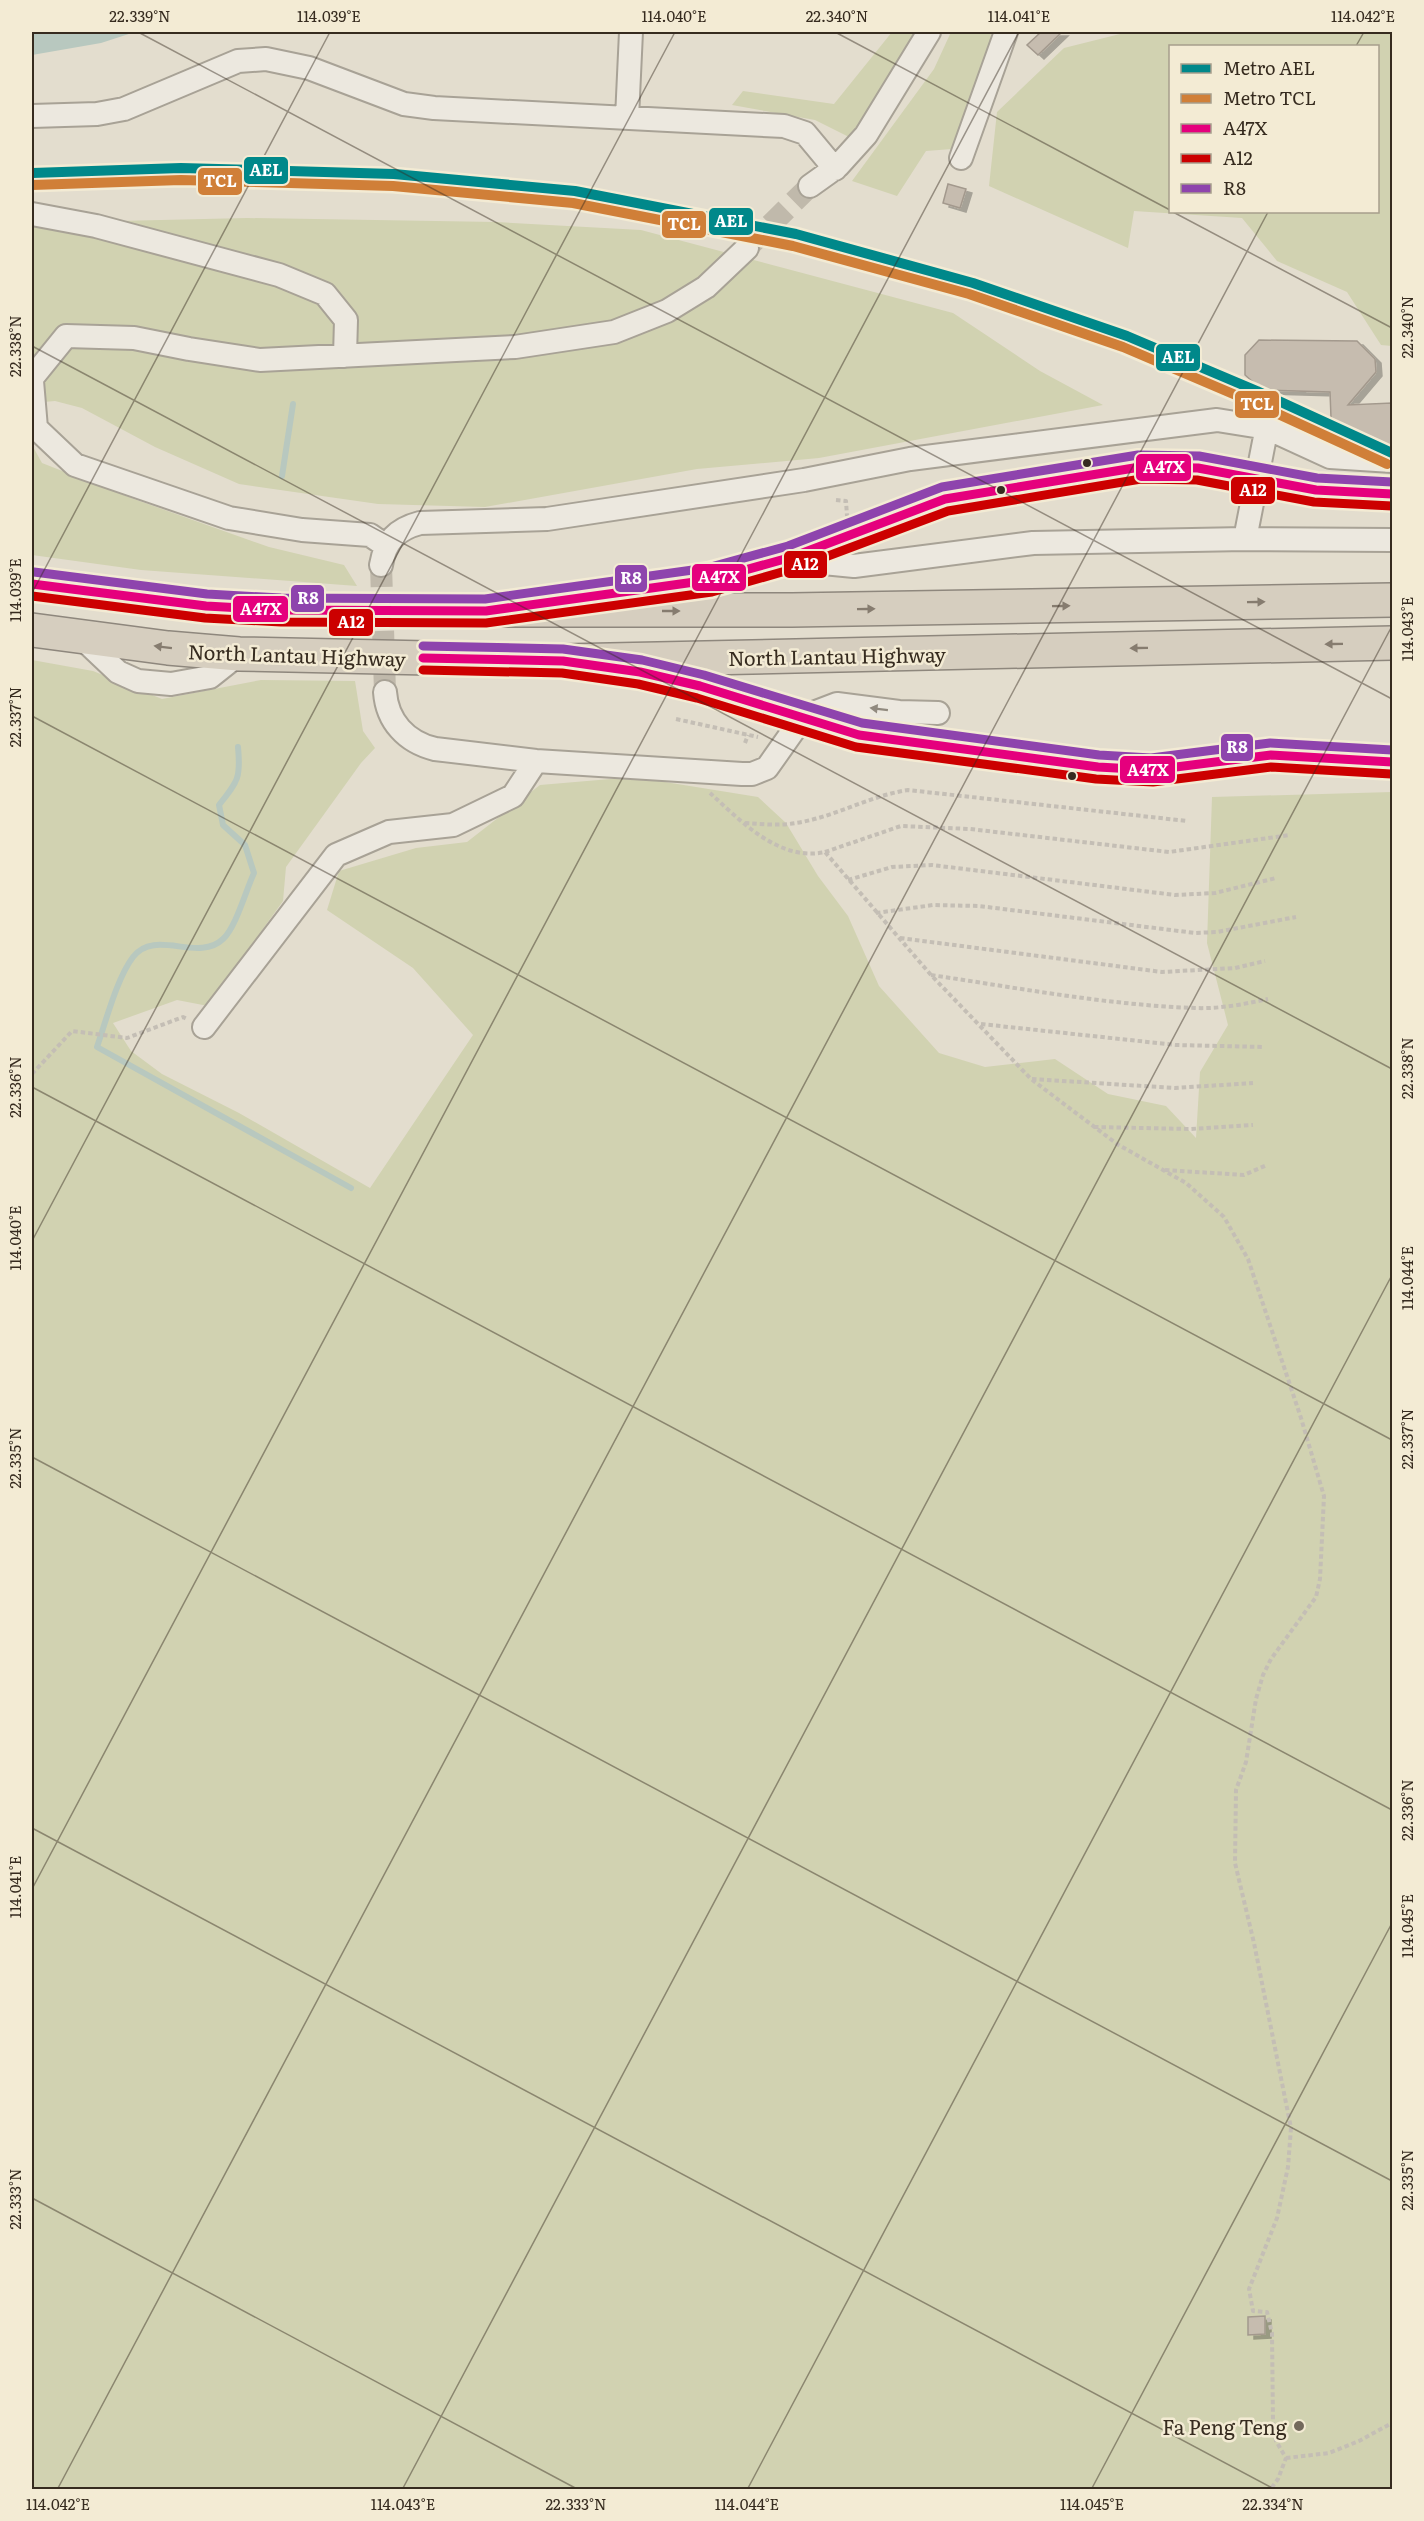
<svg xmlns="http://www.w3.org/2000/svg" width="1424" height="2521" font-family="Literata,serif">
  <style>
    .green { fill: #d1d2b1; fill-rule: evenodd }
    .water { fill: #b8c8bf }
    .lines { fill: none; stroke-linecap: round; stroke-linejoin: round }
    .stream { stroke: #b8c8bf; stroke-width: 6 }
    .building { fill: #c6bcaf; stroke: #a3998d; stroke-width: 1.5; filter: url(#shadow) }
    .minor-tunnel { stroke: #c0b9ab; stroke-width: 22; stroke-dasharray: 22 11; stroke-linecap: butt }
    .minor-casing { stroke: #a8a296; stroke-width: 26 }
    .highway-casing { stroke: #8e877d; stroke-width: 36 }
    .path { stroke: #c4beb5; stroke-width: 4; stroke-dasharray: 4.5 3; stroke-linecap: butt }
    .minor { stroke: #ece8df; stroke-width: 22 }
    .highway { stroke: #d6cebf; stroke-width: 33 }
    .bus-1-casing { stroke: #f3ebd4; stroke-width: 14 }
    .bus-2-casing { stroke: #f3ebd4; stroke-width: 14 }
    .bus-3-casing { stroke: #f3ebd4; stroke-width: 14 }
    .bus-1 { stroke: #e5007d; stroke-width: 9 }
    .bus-2 { stroke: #c00; stroke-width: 9 }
    .bus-3 { stroke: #8e44ad; stroke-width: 9 }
    .metro-1-casing { stroke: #f3ebd4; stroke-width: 15 }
    .metro-2-casing { stroke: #f3ebd4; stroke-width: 15 }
    .metro-1 { stroke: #00888a; stroke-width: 10 }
    .metro-2 { stroke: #d07f38; stroke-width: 10 }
    .oneway { fill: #867c6f }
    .oneway2 { fill: #918a7f }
    .ticks { fill: none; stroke: #362b1f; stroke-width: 1.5; stroke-opacity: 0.45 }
    .bus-dot { fill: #362b1f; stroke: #f3ebd4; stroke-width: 2 }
    .poi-dot { fill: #73695c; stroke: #f3ebd4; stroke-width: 2 }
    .labels { text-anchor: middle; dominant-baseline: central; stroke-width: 5; stroke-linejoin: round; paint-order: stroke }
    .street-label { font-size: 20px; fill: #362b1f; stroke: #f3ebd4 }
    .poi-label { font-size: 20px; fill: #362b1f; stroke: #f3ebd4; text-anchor: end }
    .line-badge { stroke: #f3ebd4; stroke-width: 2 }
    .badge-label { font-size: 16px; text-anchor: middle; font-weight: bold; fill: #fff }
    .neatline { fill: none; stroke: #362b1f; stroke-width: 2 }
    .ticks-label { font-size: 15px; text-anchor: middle; fill: #362b1f }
  </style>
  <defs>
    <filter id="shadow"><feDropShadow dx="6" dy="4" stdDeviation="0" flood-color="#0004"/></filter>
  </defs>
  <rect width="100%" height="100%" fill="#e3ddce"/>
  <path class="green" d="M892 32H923L849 137 815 120 732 105 743 91 834 104Z
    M951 32H991C989 73 968 112 952 149L926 151 897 196 852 181 934 69Z
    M1128 32H1392V346L1381 345 1347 292 1277 261 1242 218 1134 211 1128 248 989 186 997 112 1064 48ZM1170 46H1378V212H1170Z
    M247 218 496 222 641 230 953 313 1040 371 1103 405 819 458 697 469 485 507 378 504 239 484 155 447 82 408 55 401 32 403V223Z
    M32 445 42 463 131 498 269 547 344 565 357 586 141 570 32 555Z
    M32 660 93 671 162 699 261 680 355 681 363 731 375 748 361 763 286 867 283 901 208 1006 177 1000 113 1023 131 1051 162 1074 239 1113 370 1188 473 1035 413 968 327 910 339 871 416 848 467 842 540 785 634 777 758 797 786 823 818 876 848 916 879 986 939 1053 985 1067 1055 1059 1108 1094 1166 1106 1196 1138 1200 1072 1228 1025 1207 943 1212 797 1392 792V2489H32Z"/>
  <path class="water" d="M32 32H135L101 43 32 55Z"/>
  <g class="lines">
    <path class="stream" d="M282 476 293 404
      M238 747C241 778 238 781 219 805L223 825 245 845 254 873C246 890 236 927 223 939 198 963 155 928 133 957 117 978 106 1021 97 1047L351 1188"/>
  </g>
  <path class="building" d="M1041 32H1062L1038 55 1027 45Z
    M948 184 966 189 960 208 943 203Z
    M1259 340 1357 341 1375 359 1376 372 1348 405 1392 403V448L1332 443 1330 392 1262 390 1245 375V355Z
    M1265 2316V2334L1248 2335V2317Z"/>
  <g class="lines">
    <path class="minor-tunnel" d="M747 248 810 186
      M381 565 385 692"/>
    <defs>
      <path id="minor" d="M32 116 97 114 124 109 238 61 266 59 309 68 404 104 434 108 784 126 805 133 835 169
        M627 118 631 32
        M961 158 1006 32
        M810 186 838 166 866 135 929 32
        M32 214 96 226 279 275 325 294 346 320 345 356
        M32 378 66 336 134 338 189 349 260 360 515 347 614 332 667 311 706 287 747 248
        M32 381 36 428 75 465 229 518 302 530 370 535 386 546
        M1245 539 1271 406
        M793 557 813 562 854 566 1033 543 1245 539 1392 540
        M381 565C385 541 397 529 420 523L547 519 804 480 910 459 1217 420 1267 428 1330 457 1392 461
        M592 597 709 580 792 557 945 499 1140 467C1197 462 1236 475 1291 486 1323 493 1360 495 1392 494
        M81 637 118 672 138 681 171 684 210 677 239 654
        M627 670 700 686 859 735 1098 767 1152 770 1236 758 1271 755 1392 762
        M385 692C387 721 406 742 435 749L536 761 742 774H752L767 768 803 717 837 704 899 712 938 713
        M204 1027 336 855 389 832 453 825 513 796 536 761"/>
      <path id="highway" d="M32 584 206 606 281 610H792L1392 600
        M32 630 168 648 239 654 563 661 1392 643"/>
    </defs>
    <use href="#minor" class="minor-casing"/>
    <use href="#highway" class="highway-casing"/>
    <path class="path" d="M836 500 846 501 847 516
      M676 719 758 737
      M745 743 748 735
      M710 793C741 821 779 862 825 852L931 975 1031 1079 1117 1144 1186 1183 1224 1217 1248 1259 1301 1418 1324 1496 1320 1579 1316 1597 1271 1659 1263 1675 1256 1699 1246 1762 1236 1790 1235 1863 1254 1943 1291 2128 1288 2167 1277 2218 1249 2289 1253 2311 1267 2312 1272 2333 1273 2423 1276 2441 1286 2458 1278 2479 1270 2490
      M745 823C761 824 780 826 796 823 835 817 869 796 908 790L1187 821
      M825 852 901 826 970 829 1169 852 1290 835
      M848 880 892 867 932 865 1175 895 1215 893 1276 878
      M876 913 933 905 979 906 1195 933 1217 932 1296 917
      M900 938 1162 972 1235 968 1265 961
      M931 975C1019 988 1107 1005 1195 1008 1220 1009 1245 1004 1268 999
      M981 1024 1176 1045 1264 1047
      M32 1074 72 1031 127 1038 183 1017 187 1019
      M1032 1079 1175 1088 1253 1083
      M1094 1127 1190 1129 1253 1125
      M1165 1170 1244 1175 1267 1165
      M1286 2458 1329 2453 1359 2441 1392 2423"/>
    <use href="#minor" class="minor"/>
    <use href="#highway" class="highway"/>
    <defs>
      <path id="bus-1" d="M32 584 206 606 281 610 486 611 709 580 792 557 945 499 1140 467 1198 468 1316 490 1392 494
        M423 658 563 661 640 672 700 686 859 735 1098 767 1152 770 1271 755 1392 762"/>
      <path id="bus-2" d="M32 596 205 618 281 622 486 623 712 592 796 568 948 511 1141 479 1197 480 1314 502 1392 506
        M423 670 562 673 638 684 697 698 856 747 1096 779 1153 782 1271 767 1391 774"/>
      <path id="bus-3" d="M34 572 207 594 281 598 485 599 707 568 788 546 942 487 1138 455 1199 456 1317 478 1392 482
        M423 646 563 649 642 660 704 675 862 723 1099 755 1151 758 1270 743 1392 750"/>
    </defs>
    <use href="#bus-1" class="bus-1-casing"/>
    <use href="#bus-2" class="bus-2-casing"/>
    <use href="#bus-3" class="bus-3-casing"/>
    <use href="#bus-1" class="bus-1"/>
    <use href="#bus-2" class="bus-2"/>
    <use href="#bus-3" class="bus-3"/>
    <defs>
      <path id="metro-1" d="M32 173 181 168 394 174 575 191 796 234 973 283 1127 336 1257 391 1392 453"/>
      <path id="metro-2" d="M32 185 181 180 393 186 573 203 793 246 969 294 1123 347 1252 402 1387 464"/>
    </defs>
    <use href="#metro-1" class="metro-1-casing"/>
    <use href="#metro-2" class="metro-2-casing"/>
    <use href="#metro-1" class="metro-1"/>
    <use href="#metro-2" class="metro-2"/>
  </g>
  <defs><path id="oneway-solid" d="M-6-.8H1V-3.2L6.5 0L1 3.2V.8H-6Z" transform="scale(1.5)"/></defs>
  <g class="oneway">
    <use href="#oneway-solid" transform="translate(1256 602) rotate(-1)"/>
    <use href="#oneway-solid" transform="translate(1061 606) rotate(-1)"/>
    <use href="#oneway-solid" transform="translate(866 609) rotate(-1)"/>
    <use href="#oneway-solid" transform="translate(671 611)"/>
    <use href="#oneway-solid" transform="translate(1334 644) rotate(179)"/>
    <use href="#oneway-solid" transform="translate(163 647) rotate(-173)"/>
    <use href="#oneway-solid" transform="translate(1139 648) rotate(179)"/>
  </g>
  <use class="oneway2" href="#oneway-solid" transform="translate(879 709) rotate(-173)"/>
  <path class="ticks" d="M138 32 1392 699M835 32 1170 210M1356 46 1364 32M1173 212 1392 328M32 346 1392 1069M32 593 330 32M32 716 1392 1440M32 1087 1392 1810M32 1241 675 32M32 1457 1392 2181M32 1828 1276 2490M32 1889 1019 32M32 2198 579 2490M57 2490 1268 212M402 2490 1392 626M747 2490 1392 1275M1091 2490 1392 1923"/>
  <g class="bus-dot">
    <circle cx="1087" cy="463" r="5"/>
    <circle cx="1001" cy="490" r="5"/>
    <circle cx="1072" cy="776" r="5"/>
  </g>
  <circle class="poi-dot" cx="1299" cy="2426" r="6"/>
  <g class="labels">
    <g class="street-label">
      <text transform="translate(297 654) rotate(2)">North Lantau Highway</text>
      <text transform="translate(837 655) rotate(-1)">North Lantau Highway</text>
    </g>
    <g class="poi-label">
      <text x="1287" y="2426">Fa Peng Teng</text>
    </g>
  </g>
  <g class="line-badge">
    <rect x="243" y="156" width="46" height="29" rx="6" fill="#00888a"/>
    <rect x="197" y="167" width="46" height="29" rx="6" fill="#d07f38"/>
    <rect x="708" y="207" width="46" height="29" rx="6" fill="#00888a"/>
    <rect x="661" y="210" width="46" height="29" rx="6" fill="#d07f38"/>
    <rect x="1155" y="343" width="46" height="29" rx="6" fill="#00888a"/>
    <rect x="1234" y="390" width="46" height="29" rx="6" fill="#d07f38"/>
    <rect x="1135" y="453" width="57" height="29" rx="6" fill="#e5007d"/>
    <rect x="1230" y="476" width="46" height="29" rx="6" fill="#c00"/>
    <rect x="783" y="550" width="45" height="29" rx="6" fill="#c00"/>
    <rect x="691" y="563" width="56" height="29" rx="6" fill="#e5007d"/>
    <rect x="614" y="564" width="34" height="29" rx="6" fill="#8e44ad"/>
    <rect x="290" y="584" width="35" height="29" rx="6" fill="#8e44ad"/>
    <rect x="232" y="595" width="57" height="28" rx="6" fill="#e5007d"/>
    <rect x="328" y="608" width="46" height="29" rx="6" fill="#c00"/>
    <rect x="1220" y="733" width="34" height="29" rx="6" fill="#8e44ad"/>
    <rect x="1119" y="755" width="57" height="29" rx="6" fill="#e5007d"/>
  </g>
  <g class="badge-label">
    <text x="266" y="176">AEL</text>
    <text x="220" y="187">TCL</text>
    <text x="731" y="227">AEL</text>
    <text x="684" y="230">TCL</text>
    <text x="1178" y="363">AEL</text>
    <text x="1257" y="410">TCL</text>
    <text x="1164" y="473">A47X</text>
    <text x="1253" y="496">A12</text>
    <text x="805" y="570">A12</text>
    <text x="719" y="583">A47X</text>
    <text x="631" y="584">R8</text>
    <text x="308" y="604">R8</text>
    <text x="261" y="615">A47X</text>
    <text x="351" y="628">A12</text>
    <text x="1237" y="753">R8</text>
    <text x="1148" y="776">A47X</text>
  </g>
  <rect width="1424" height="2521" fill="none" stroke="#f3ebd4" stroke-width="66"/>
  <rect x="1169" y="45" width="210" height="168" fill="#f3ebd4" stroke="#a79e8c" stroke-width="1.5"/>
  <rect x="1181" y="64" width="30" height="9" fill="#00888a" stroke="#a79e8c" stroke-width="1.5"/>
  <text x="1223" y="75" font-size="18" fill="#362b1f">Metro AEL</text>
  <rect x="1181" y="94" width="30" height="9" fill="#d07f38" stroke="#a79e8c" stroke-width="1.5"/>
  <text x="1223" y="105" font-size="18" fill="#362b1f">Metro TCL</text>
  <rect x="1181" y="124" width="30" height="9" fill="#e5007d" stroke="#a79e8c" stroke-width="1.5"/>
  <text x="1223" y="135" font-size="18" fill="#362b1f">A47X</text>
  <rect x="1181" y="154" width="30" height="9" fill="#cc0000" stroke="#a79e8c" stroke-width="1.5"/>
  <text x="1223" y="165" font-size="18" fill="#362b1f">A12</text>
  <rect x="1181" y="184" width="30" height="9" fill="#8e44ad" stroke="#a79e8c" stroke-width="1.5"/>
  <text x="1223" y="195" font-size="18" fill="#362b1f">R8</text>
  <rect x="33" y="33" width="1358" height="2455" class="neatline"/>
  <g class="ticks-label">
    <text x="140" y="22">22.339°N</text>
    <text x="329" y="22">114.039°E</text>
    <text x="674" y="22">114.040°E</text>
    <text x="837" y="22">22.340°N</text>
    <text x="1019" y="22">114.041°E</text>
    <text x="1363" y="22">114.042°E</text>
    <text transform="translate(1408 327) rotate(-90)" y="5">22.340°N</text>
    <text transform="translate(16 346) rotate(-90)" y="5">22.338°N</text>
    <text transform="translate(16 590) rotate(-90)" y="5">114.039°E</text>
    <text transform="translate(1408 629) rotate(-90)" y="5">114.043°E</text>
    <text transform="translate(16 717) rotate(-90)" y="5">22.337°N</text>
    <text transform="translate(1408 1068) rotate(-90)" y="5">22.338°N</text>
    <text transform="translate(16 1087) rotate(-90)" y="5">22.336°N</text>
    <text transform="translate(16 1238) rotate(-90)" y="5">114.040°E</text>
    <text transform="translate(1408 1278) rotate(-90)" y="5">114.044°E</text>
    <text transform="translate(1408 1439) rotate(-90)" y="5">22.337°N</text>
    <text transform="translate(16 1458) rotate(-90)" y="5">22.335°N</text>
    <text transform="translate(1408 1810) rotate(-90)" y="5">22.336°N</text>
    <text transform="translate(16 1887) rotate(-90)" y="5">114.041°E</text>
    <text transform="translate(1408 1926) rotate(-90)" y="5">114.045°E</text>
    <text transform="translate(1408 2180) rotate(-90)" y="5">22.335°N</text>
    <text transform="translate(16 2199) rotate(-90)" y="5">22.333°N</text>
    <text x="58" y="2510">114.042°E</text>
    <text x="403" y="2510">114.043°E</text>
    <text x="576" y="2510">22.333°N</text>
    <text x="747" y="2510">114.044°E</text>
    <text x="1092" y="2510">114.045°E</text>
    <text x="1273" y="2510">22.334°N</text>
  </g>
</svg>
